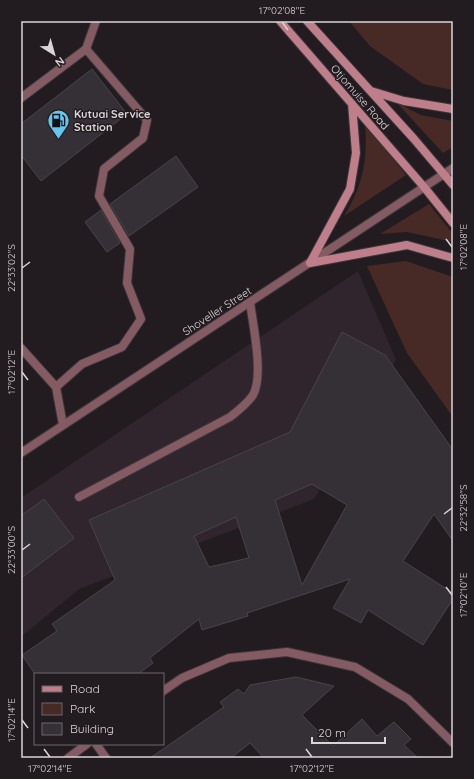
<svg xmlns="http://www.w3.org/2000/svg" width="474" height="779" font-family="Quicksand,sans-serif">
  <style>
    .built { fill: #30252c }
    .green { fill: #472a25 }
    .building { fill: #353035; stroke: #49444a; fill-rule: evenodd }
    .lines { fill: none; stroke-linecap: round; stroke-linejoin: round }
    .lane-casing { stroke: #3c363a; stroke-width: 10 }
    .street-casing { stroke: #3c363a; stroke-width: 10 }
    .secondary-casing { stroke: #3c363a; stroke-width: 10 }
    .lane { stroke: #845b63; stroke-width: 8 }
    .street { stroke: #845b63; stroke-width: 8 }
    .secondary { stroke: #be7e8a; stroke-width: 8 }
    .ticks { fill: none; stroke: #d9d4d7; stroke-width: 1.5 }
    .labels { text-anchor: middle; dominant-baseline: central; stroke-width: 3; stroke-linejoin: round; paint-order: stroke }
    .street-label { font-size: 11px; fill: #d9d4d7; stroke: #221c20 }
    .poi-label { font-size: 11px; font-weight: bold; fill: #d9d4d7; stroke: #221c20; text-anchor: start }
    .neatline { fill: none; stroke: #d9d4d7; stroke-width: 1.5 }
    .ticks-label { font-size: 10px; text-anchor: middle; fill: #d9d4d7 }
  </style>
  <rect width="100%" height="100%" fill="#221c20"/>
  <path class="built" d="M358 271 396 360 314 499 79 589 21 637V498Z"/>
  <path class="green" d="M349 21H453V90L423 84 370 46Z
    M397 103 421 115 453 121V147L443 153Z
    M365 124 406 175 344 216C363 186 368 159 365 124Z
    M429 204 453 234V242L407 232 380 234Z
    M406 261 453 277V417L407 353 367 266Z"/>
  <path class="building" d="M92 69 127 114 41 181 21 155V124Z
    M176 156 198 187 129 236 110 204Z
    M101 210 120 243 107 252 85 222Z
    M342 332 385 355 453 450V541L434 514 403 561 453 593V599L423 645 368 610 361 623 333 608 350 579 247 613 248 616 202 630 199 619 150 658 153 663 138 674H35L22 655 57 631 52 624 115 580 89 520 290 432ZM312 484 347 505 302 585 275 500ZM236 517 249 558 209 567 194 536Z
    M44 499 74 538 21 578V516Z
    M296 677 334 686 302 715 333 746 362 719 377 736 394 722 411 739 404 745 418 758H264L250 743 231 758H150L224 707 220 702 238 689 244 694 250 685Z"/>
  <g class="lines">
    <defs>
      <path id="lane" d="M86 49 96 21
        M21 98 86 49 147 120 143 138 104 169 99 196 130 249 127 283 141 319 122 347 82 364 56 387
        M21 348 56 387 63 425
        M79 497 230 417C239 410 247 404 253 395 264 376 253 325 250 302"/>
      <path id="street" d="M21 453 453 168
        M163 691 182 678 229 658 287 652 355 667 408 699 453 743
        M96 744 106 758
        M68 758 87 744"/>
      <path id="secondary" d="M280 21 424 187 453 223
        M307 21 414 139 453 185
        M371 91 404 101 453 109
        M310 263 350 189 356 153 352 104
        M310 263 407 245 453 258"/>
    </defs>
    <use href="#lane" class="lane-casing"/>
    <use href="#street" class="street-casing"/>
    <use href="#secondary" class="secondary-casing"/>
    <use href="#lane" class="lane"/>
    <use href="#street" class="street"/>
    <use href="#secondary" class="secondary"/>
  </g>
  <path class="ticks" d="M282 22 288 30M446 239 452 247M22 268 30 262M22 372 28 380M444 514 452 508M22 550 30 544M446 587 452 595M22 720 28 728M44 749 50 757M306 749 312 757"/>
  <defs>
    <symbol id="fuel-pin" viewBox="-11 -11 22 30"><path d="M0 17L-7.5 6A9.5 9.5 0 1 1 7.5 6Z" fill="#64c5ee" stroke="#221c20"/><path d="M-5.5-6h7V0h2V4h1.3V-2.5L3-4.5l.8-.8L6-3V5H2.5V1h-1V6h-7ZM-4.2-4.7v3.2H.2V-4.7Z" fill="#111"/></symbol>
  </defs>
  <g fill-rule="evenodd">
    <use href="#fuel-pin" x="46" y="108" width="25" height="34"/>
  </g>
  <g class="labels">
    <g class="street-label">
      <text transform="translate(360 97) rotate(49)">Otjomuise Road</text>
      <text transform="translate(217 311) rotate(-33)">Shoveller Street</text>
    </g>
    <g class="poi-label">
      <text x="74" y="114">Kutuai Service<tspan x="74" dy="13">Station</tspan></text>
    </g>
  </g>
  <rect width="474" height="779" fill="none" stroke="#221c20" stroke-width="44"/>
  <rect x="34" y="673" width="130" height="72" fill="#221c20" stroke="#6b6669"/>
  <rect x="42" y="686" width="20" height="6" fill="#be7e8a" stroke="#6b6669"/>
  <text x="70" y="693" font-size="12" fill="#d9d4d7">Road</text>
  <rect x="42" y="703" width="20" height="12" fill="#472a25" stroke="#6b6669"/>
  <text x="70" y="713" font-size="12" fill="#d9d4d7">Park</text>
  <rect x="42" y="723" width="20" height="12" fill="#353035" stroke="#6b6669"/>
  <text x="70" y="733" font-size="12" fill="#d9d4d7">Building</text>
  <g transform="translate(54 54) rotate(143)" stroke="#221c20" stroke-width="3" paint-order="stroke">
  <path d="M0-3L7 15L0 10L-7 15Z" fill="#d9d4d7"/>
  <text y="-6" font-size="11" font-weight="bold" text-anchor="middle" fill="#d9d4d7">N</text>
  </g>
  <path d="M312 737v6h73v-6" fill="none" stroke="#d9d4d7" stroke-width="2"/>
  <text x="318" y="737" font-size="12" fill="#d9d4d7" stroke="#221c20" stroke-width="3" paint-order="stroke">20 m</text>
  <rect x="22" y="22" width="430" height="735" class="neatline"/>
  <g class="ticks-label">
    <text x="282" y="14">17°02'08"E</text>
    <text transform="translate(463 247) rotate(-90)" y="4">17°02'08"E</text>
    <text transform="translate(11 268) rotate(-90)" y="4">22°33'02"S</text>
    <text transform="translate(11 372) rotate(-90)" y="4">17°02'12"E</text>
    <text transform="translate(463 508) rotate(-90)" y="4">22°32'58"S</text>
    <text transform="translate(11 550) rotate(-90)" y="4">22°33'00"S</text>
    <text transform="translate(463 595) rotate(-90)" y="4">17°02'10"E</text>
    <text transform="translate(11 720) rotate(-90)" y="4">17°02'14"E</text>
    <text x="50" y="772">17°02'14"E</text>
    <text x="312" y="772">17°02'12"E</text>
  </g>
</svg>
